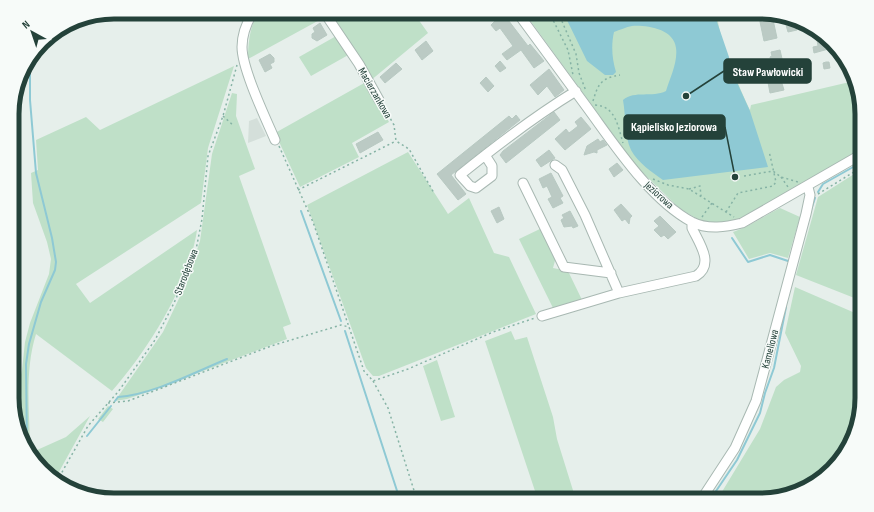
<svg xmlns="http://www.w3.org/2000/svg" width="874" height="512" font-family="'Sofia Sans Condensed',sans-serif">
  <style>
    .built { fill: #d4dfda }
    .green { fill: #bfe0c8 }
    .water { fill: #8ec9d4 }
    .lines { fill: none; stroke-linecap: round; stroke-linejoin: round }
    .stream { stroke: #8ec9d4; stroke-width: 2 }
    .building { fill: #bbcac4; stroke: #b8c9c2 }
    .minor-casing { stroke: #a8b8b2; stroke-width: 11 }
    .path { stroke: #86b3a5; stroke-width: 1.5; stroke-dasharray: 2 3; stroke-linecap: butt }
    .minor { stroke: #fff; stroke-width: 9 }
    .labels { text-anchor: middle; dominant-baseline: central; stroke-width: 3; stroke-linejoin: round; paint-order: stroke }
    .street-label { font-size: 11px; fill: #24423a; stroke: #f7fbf9 }
    .rim { fill: none; stroke: #24423a; stroke-width: 5 }
    .leader { fill: none; stroke: #24423a; stroke-width: 1.5 }
    .callout-dot { fill: #24423a; stroke: #f7fbf9; stroke-width: 1.5 }
    .callout { fill: #24423a; stroke: #24423a; stroke-width: 1.5 }
    .callout-label { font-size: 12px; text-anchor: middle; font-weight: bold; fill: #fff }
  </style>
  <rect width="100%" height="100%" fill="#e6efeb"/>
  <path class="built" d="M257 118 266 136 248 143 249 121Z"/>
  <path class="green" d="M258 12H322L325 17 248 59C248 42 250 27 258 12Z
    M328 12H413L428 33 370 81Z
    M524 12H718C714 29 741 92 750 110L751 105 854 81 862 107V151L733 223H704L679 208 636 166Z
    M338 35 350 54 311 76 299 57Z
    M234 66 208 148 201 203 76 284 90 303 197 230C189 285 148 350 112 391L36 334C25 369 29 407 30 443L37 450 66 437 90 416 55 479 29 455 13 412 22 370 25 342 30 323 49 274 51 259 47 242 33 203 31 173 38 170 36 140 86 117 100 130Z
    M366 82 389 122 352 143 359 157 300 187 275 133Z
    M232 93 237 94 236 116 255 169 239 176 291 324 283 327 287 339 148 392 127 399 115 401 163 332 184 288 200 241 212 154Z
    M408 152 448 214 469 198 494 253 509 257 536 314 379 376H373L366 368 307 205Z
    M862 169V301L796 275 818 197Z
    M780 208 800 217 788 258 770 253 749 259 733 232C749 227 764 216 780 208Z
    M542 228 556 257 553 268 568 271 583 302 554 310 519 239Z
    M795 287 862 316V405L848 449 811 486 767 500H717L760 429 776 387 784 380 800 372 801 366 785 333Z
    M511 331 515 340 527 337 553 417 557 439 576 500H538L485 341Z
    M437 360 455 417 441 421 423 366Z
    M108 406 113 409 103 422 98 419Z"/>
  <path class="water" d="M563 12H718L716 19 729 57 730 67 750 111 768 167 663 180C652 172 638 163 631 150 624 135 626 116 623 100 635 90 652 98 666 91 670 78 678 62 676 48 674 29 647 25 632 26 626 27 620 30 614 32 611 45 612 59 616 72L613 75H605L587 61Z"/>
  <g class="lines">
    <path class="stream" d="M818 192 823 184 862 162
      M811 210 815 198
      M301 211 341 321
      M732 238 748 262 770 255 788 261
      M345 331 400 500
      M115 401 118 397C152 395 195 372 227 359
      M87 436 111 406
      M27 448 26 364 29 344 41 302 55 270 56 262 52 238 36 173 30 100V58
      M710 500 737 460 760 413 765 393 774 368 786 307"/>
  </g>
  <path class="building" d="M500 12H502L528 46 530 44 544 61 534 68 521 50 507 60 502 54 513 46 500 28 496 31 491 25 495 21 492 18Z
    M752 12 772 15 777 38 764 41 759 17 754 18Z
    M784 18 795 21 797 30 788 32Z
    M320 23 327 35 317 41 312 38V34L315 32 313 28Z
    M824 39 832 48 814 53 813 47 818 46 817 40Z
    M426 41 433 51 422 60 415 50Z
    M780 50 786 76 780 77 784 90 770 93 767 77 774 75 770 57 772 56 771 52Z
    M270 54 274 58V62L270 64 272 68 265 72 259 60Z
    M500 61 506 68 500 72 495 66Z
    M826 62H829L830 68 824 69 823 63Z
    M396 63 402 69 385 83 380 77Z
    M549 69 564 90 555 97 547 86 538 95 530 85Z
    M486 77 494 86 488 92 480 83Z
    M554 112 560 120 506 163 500 155 503 151Z
    M516 115 520 120 451 175 466 194 458 200 437 174 509 116 512 119Z
    M581 117 591 129 565 150 555 139 566 129 569 133 573 130 578 126 575 122Z
    M378 132 383 140 360 153 356 144Z
    M598 139 600 142 603 140 607 145 597 150V153L594 152 584 155 587 146Z
    M549 150 555 158 541 167 536 160Z
    M617 163 623 170 614 177 609 169Z
    M551 173 563 196 560 198 563 203 553 208 548 199 552 197 547 186 543 188 539 179Z
    M621 204 632 216 630 218 629 224 625 219 622 221 614 210Z
    M499 207 504 219 497 223 491 211Z
    M570 211 578 226 573 228 572 226 564 227 561 220 564 218 562 215Z
    M660 216 676 232 668 239 664 235 661 237 654 230 659 226 654 221Z"/>
  <g class="lines">
    <defs>
      <path id="minor" d="M241 12 250 18
        M253 12C247 22 242 36 242 47 242 69 266 119 275 140
        M324 12 359 64 379 100
        M517 12C541 45 565 77 589 110 616 147 651 200 692 222 708 230 726 227 742 223L862 154
        M485 155 492 166V176L476 188 470 186 460 175C497 145 535 116 576 91
        M555 165 562 170 585 215 619 293
        M523 183 564 267 611 273
        M542 316 619 293 696 276C715 264 699 243 692 228V222
        M701 500 735 448 756 401 806 214 810 195 808 187"/>
    </defs>
    <use href="#minor" class="minor-casing"/>
    <path class="path" d="M549 12 568 50 573 75
      M558 12 576 54 579 73 586 91
      M593 101C598 84 601 78 620 75
      M595 105C616 106 618 127 623 143
      M383 106 394 125 396 141 409 149 434 193
      M223 116 234 126
      M279 146 313 222 349 327
      M744 176 773 171 781 177 798 182
      M781 177 788 187
      M653 179 668 185 689 189 734 217
      M689 189 700 186 701 196
      M298 190 396 141
      M818 194 862 167
      M726 212 738 193 773 186 776 182 769 151
      M702 217 712 203
      M373 381 388 408 417 500
      M108 403 128 401 271 346 341 325 349 327 364 371 373 381 408 369 493 332 535 318
      M57 481 88 426 118 392 155 340 174 303 195 255 202 219 208 156 223 116 237 65"/>
    <use href="#minor" class="minor"/>
  </g>
  <g class="labels">
    <g class="street-label">
      <text transform="translate(375 93) rotate(60)">Macierzankowa</text>
      <text transform="translate(659 195) rotate(42)">Jeziorowa</text>
      <text transform="translate(186 272) rotate(-69)">Starodębowa</text>
      <text transform="translate(770 349) rotate(-76)">Kameliowa</text>
    </g>
  </g>
  <path d="M0 0H874V512H0ZM114 19H760A95 95 0 0 1 855 114V398A95 95 0 0 1 760 493H114A95 95 0 0 1 19 398V114A95 95 0 0 1 114 19Z" fill="#f7fbf9" fill-rule="evenodd"/>
  <path class="rim" d="M114 19H760A95 95 0 0 1 855 114V398A95 95 0 0 1 760 493H114A95 95 0 0 1 19 398V114A95 95 0 0 1 114 19Z"/>
  <path class="leader" d="M686 96L724 71M735 177L725 127"/>
  <g class="callout-dot">
    <circle cx="686" cy="96" r="4"/>
    <circle cx="735" cy="177" r="4"/>
  </g>
  <g class="callout">
    <rect x="724" y="59" width="87" height="24" rx="4"/>
    <rect x="624" y="115" width="101" height="24" rx="4"/>
  </g>
  <g class="callout-label">
    <text x="768" y="76">Staw Pawłowicki</text>
    <text x="674" y="131">Kąpielisko Jeziorowa</text>
  </g>
  <g transform="translate(32 32) rotate(320)" stroke="#f7fbf9" stroke-width="3" paint-order="stroke">
  <path d="M0-3L7 15L0 10L-7 15Z" fill="#24423a"/>
  <text y="-6" font-size="11" font-weight="bold" text-anchor="middle" fill="#24423a">N</text>
  </g>
</svg>
